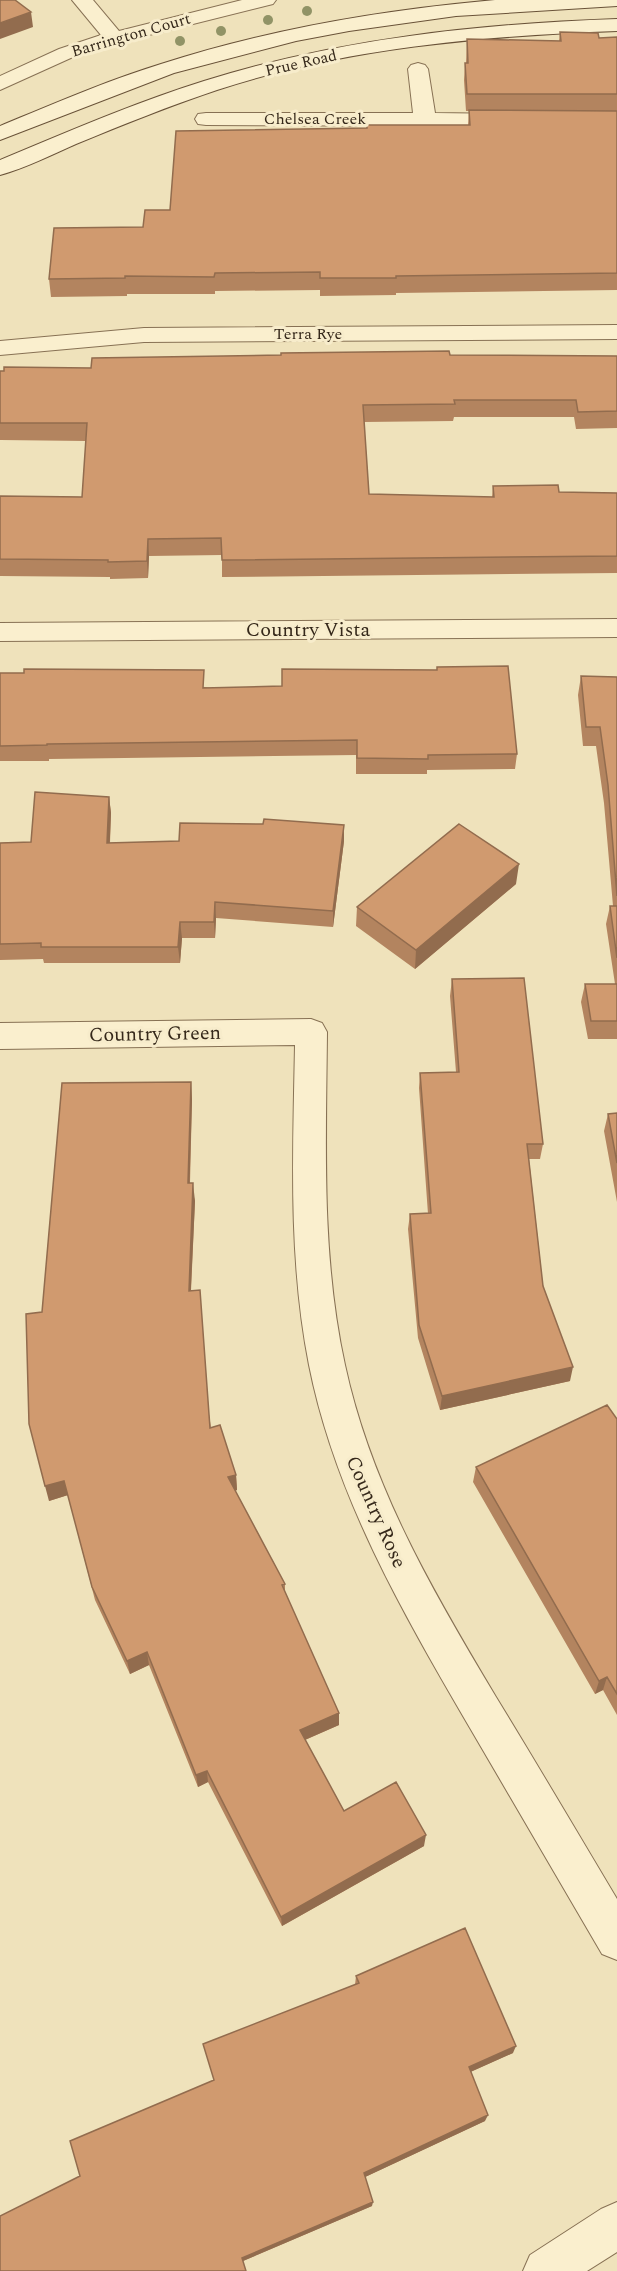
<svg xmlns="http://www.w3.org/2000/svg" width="617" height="2271" font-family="Spectral,serif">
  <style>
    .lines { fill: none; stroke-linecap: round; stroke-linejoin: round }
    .street-casing { stroke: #877154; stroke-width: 2 }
    .secondary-casing { stroke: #695238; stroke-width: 2 }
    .street { fill: #faefce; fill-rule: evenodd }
    .secondary { fill: #faefce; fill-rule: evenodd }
    .tree { fill: #919366 }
    .wall { fill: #b3845f }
    .shaded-wall { fill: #926c4e }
    .building { fill: #d09a6f; stroke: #926c4e; stroke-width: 1.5 }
    .labels { text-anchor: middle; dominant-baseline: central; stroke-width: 6; stroke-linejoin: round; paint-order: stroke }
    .far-street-label { font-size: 16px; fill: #35281a; stroke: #f7eccb }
    .street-label { font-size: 20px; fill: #35281a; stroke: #f7eccb }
  </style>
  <rect width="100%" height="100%" fill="#efe2bb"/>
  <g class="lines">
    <defs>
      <path id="street" d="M72 0H93L119 31 242 0H276L273 4 121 42 73 57 0 90V76L59 49 101 35Z
        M418 63 425 65 428 69 435 113 513 114 521 115 524 120 521 125 513 126 206 125 198 124 195 119 198 114 206 113H413L408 69 411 65Z
        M617 325V339L144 342 0 355V341L144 328Z
        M617 619V637L0 641V623Z
        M311 1019 322 1023 327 1032C326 1143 321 1256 345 1365 371 1486 433 1592 496 1697 537 1764 577 1832 617 1899V1960L602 1954C558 1879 514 1803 470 1728 403 1613 335 1496 309 1365 288 1259 293 1152 295 1045L0 1049V1023Z
        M617 2202V2252L587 2271H523L530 2255 601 2209Z"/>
      <path id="secondary" d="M495 0H617V6L456 16 349 31 296 41 174 73 0 140V126C53 104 106 81 161 64 269 29 382 10 495 0Z
        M617 19V31C482 36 345 48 217 90 169 106 122 125 76 144 51 155 26 168 0 175V160C67 132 134 103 204 81 338 39 477 24 617 19Z"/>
    </defs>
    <use href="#street" class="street-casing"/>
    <use href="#secondary" class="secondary-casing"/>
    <use href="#street" class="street"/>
    <use href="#secondary" class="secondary"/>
  </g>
  <g class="tree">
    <circle cx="307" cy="11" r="5"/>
    <circle cx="268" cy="20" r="5"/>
    <circle cx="221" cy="31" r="5"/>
    <circle cx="180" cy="41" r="5"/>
  </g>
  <path class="wall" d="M560 32 599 38 617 37V290L396 293V295L320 296V290L215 291V294H127V296L51 297 49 279 143 227 170 210 367 128 468 125 469 111H466L464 80 465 63H466L467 39 559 41Z
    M450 355 617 356V428L576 429 574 417H454L453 421 364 422 369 494 492 497 493 486 559 492 617 493V573L222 577V555L149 556 148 578 110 579V577L0 576V496L82 497 86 441 0 440V371Z
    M0 673 205 687 517 754 515 769 427 770V774H356V755L49 759V761H0Z
    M581 676 617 677V1039H588L581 1002 585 984H615L606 924 610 906H613L604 803 596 746H583L578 695Z
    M109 797 111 813 110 843 344 841 333 927 216 918 215 938H182L180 963H44L43 959 0 960V843L31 842Z
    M516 884 415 969 356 926 357 907Z
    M452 979 543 1144 540 1159H529L543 1286 570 1381 440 1410 418 1338 408 1229 410 1214H428L419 1088 420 1073 456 1072 450 996Z
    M191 1082 192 1100 190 1183 195 1201 191 1291 211 1428 236 1475 237 1490 235 1491 285 1584V1593L339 1725 305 1740 344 1811 424 1846 282 1926 208 1782 198 1787 149 1665 130 1674 95 1600 68 1495 49 1501 42 1312Z
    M617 1113V1202L604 1131 608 1114Z
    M617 1419V1715L603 1690 595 1694 473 1482 476 1467Z
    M356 1976 513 2053 470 2072 485 2121 365 2177 372 2206 243 2261 80 2176 214 2080 355 1985Z"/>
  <path class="shaded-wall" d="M31 12 33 27 0 39V23Z
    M148 539 149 556 148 578 147 561Z
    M109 797 111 813 109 859 107 843Z
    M344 825V841L333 927V911Z
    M519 864 516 884 415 969 416 950Z
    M215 902 216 918 215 938 214 922Z
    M180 922 182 938 180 963 178 947Z
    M191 1082 192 1100 189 1201 188 1183Z
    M193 1183 195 1201 190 1307 189 1291Z
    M573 1367 570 1381 440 1410 442 1396Z
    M236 1475 237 1490 229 1492 228 1477Z
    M64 1481 68 1495 49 1501 45 1486Z
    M147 1652 149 1665 130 1674 127 1661Z
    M607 1677 603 1690 595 1694 599 1681Z
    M339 1713V1725L300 1742V1730Z
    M207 1771 208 1782 198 1787 196 1775Z
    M426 1835 424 1846 282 1926 281 1917Z
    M516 2046 513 2053 466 2074 469 2067Z
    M488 2115 485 2121 363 2178 364 2173Z
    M373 2202 372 2206 243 2261 242 2258Z"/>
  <path class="building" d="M0 0H15L31 12 0 23Z
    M560 32 598 33 599 38 617 37V94H467L465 63H468L467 39 561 41Z
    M469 110 617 111V273L396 276V278H320V272L215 273 214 277 125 276V278L49 279 54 228 143 227 145 210H170L176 131 367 128V125H470Z
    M449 351 450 355 617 356V411L578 412 576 400H454L455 404 363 405 369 494 494 497 493 486 558 485 559 492 617 493V556L222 560 221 538 148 539 147 561 108 562V560L0 559V496L82 497 87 423H0V371H4V367L91 368 92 358 281 355V353Z
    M508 666 517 754 428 755V759L357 758V740L47 744V745L0 746V673H24V669L204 670 203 688 282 686V669L437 670V667Z
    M581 676 617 677V896L608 785 600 727H586Z
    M35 792 109 797 107 843 179 841 180 823 263 824 264 819 344 825 333 911 215 902 214 922H180L178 947H41V943L0 944V843L31 842Z
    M459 824 519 864 416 950 357 907Z
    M610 906H617V958Z
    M524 978 543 1144H527L543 1286 573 1367 442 1396 419 1325 410 1214 431 1213 420 1073 459 1072 452 979Z
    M585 984H617V1021H591Z
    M191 1082 188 1183H193L189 1291 200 1290 210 1428 220 1425 236 1475 228 1477 285 1584 282 1585 339 1713 300 1730 344 1811 396 1782 426 1835 281 1917 207 1771 196 1775 147 1652 127 1661 92 1587 64 1481 45 1486 29 1424 26 1314 42 1312 62 1083Z
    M617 1113V1163L608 1114Z
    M607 1405 617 1419V1694L607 1677 599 1681 476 1467Z
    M465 1928 516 2046 469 2067 488 2115 364 2173 373 2202 242 2258 246 2271H0V2216L80 2176 70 2141 214 2080 203 2044 359 1983 356 1976Z"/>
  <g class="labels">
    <g class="far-street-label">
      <text transform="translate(131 35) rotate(-16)">Barrington Court</text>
      <text transform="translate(301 63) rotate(-13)">Prue Road</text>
      <text x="315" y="119">Chelsea Creek</text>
      <text x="308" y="334">Terra Rye</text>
    </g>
    <g class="street-label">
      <text x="308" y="630">Country Vista</text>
      <text transform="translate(155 1034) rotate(-1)">Country Green</text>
      <text transform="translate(376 1512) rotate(66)">Country Rose</text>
    </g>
  </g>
</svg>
